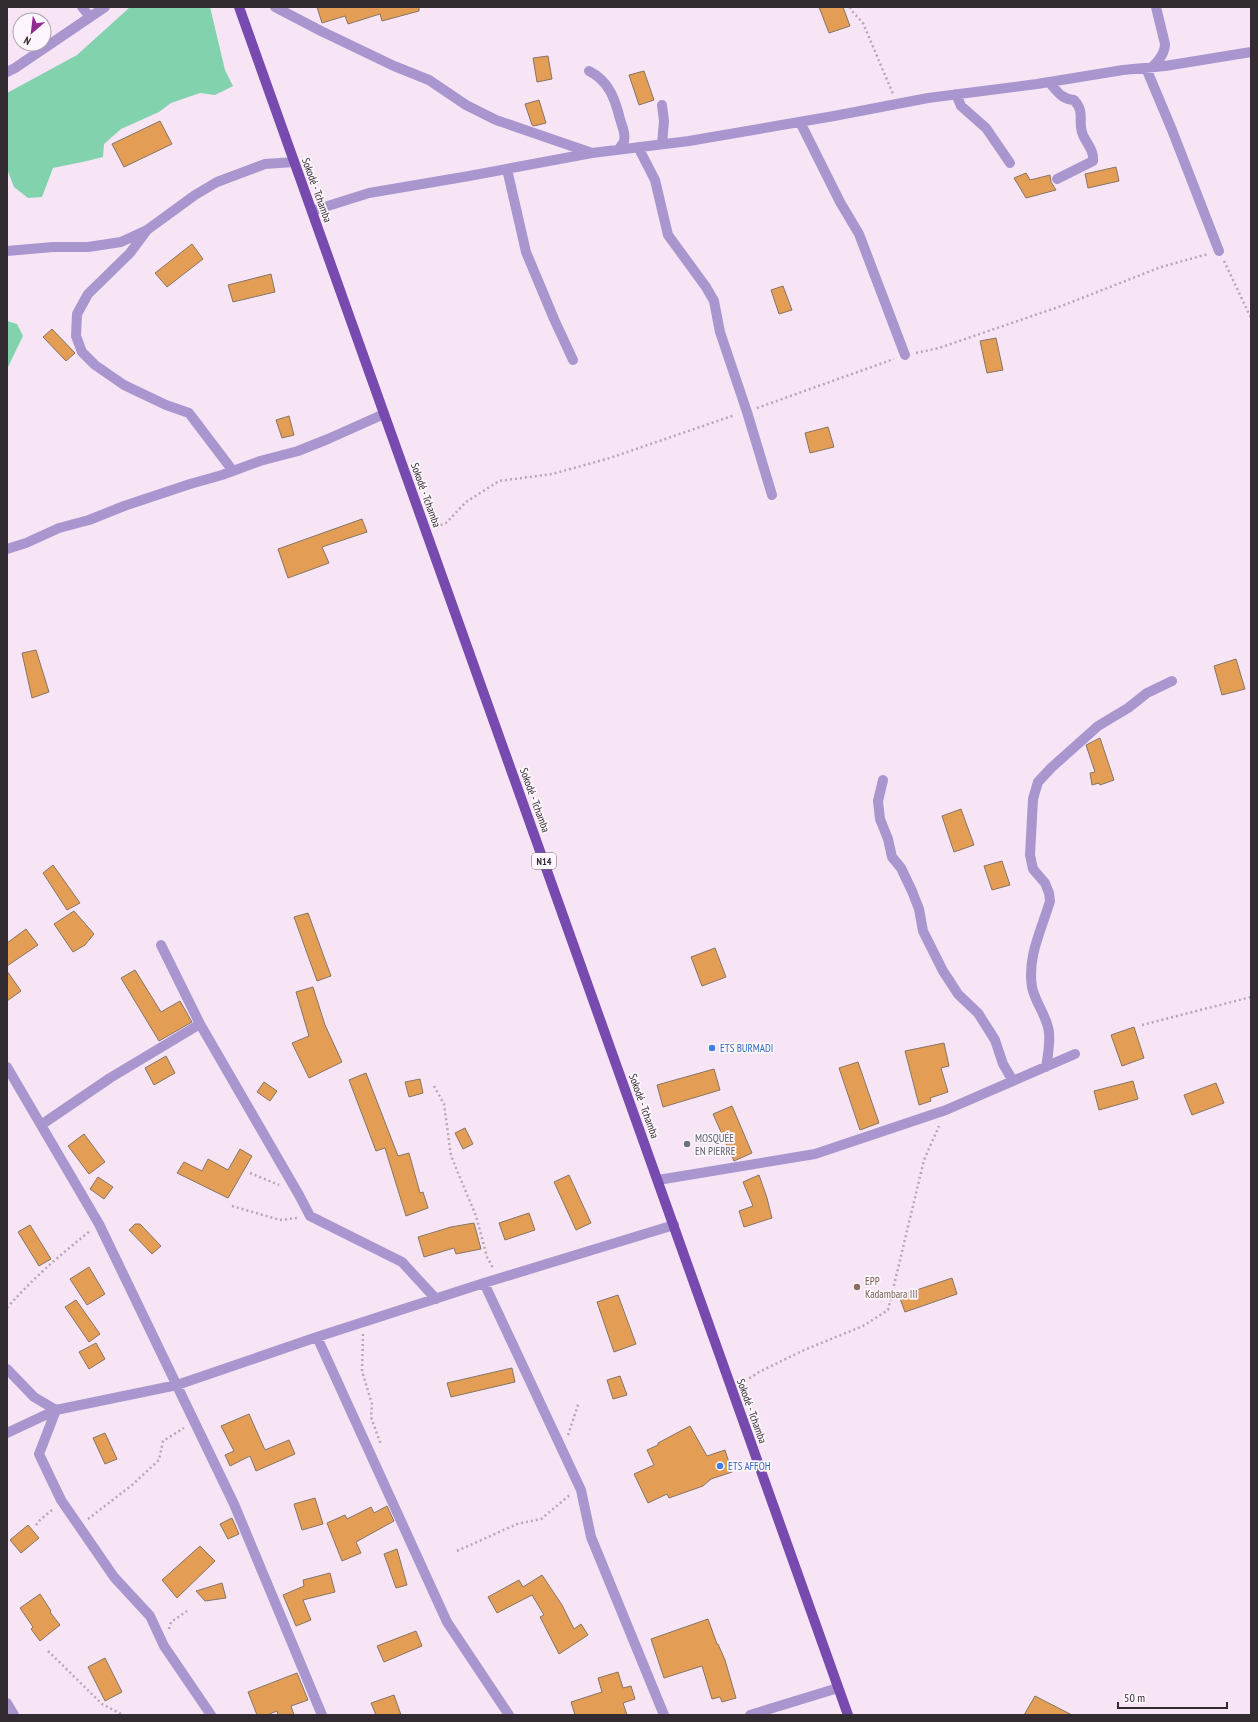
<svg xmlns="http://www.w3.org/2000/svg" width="1258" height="1722" font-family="'PT Sans Narrow',sans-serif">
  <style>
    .green { fill: #82d3ad }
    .building { fill: #e39d54; stroke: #857567 }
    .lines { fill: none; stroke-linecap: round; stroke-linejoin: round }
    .path { stroke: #b6a7b4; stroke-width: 2.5; stroke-dasharray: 2 3; stroke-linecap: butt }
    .minor { stroke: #aa96ce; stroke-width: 10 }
    .primary { stroke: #764aae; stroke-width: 10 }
    .shop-dot { fill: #3f7fe0; stroke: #fdf6fc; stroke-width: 1.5 }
    .worship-dot { fill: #6b7280; stroke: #fdf6fc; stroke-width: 1.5 }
    .education-dot { fill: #8d6e63; stroke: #fdf6fc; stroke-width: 1.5 }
    .labels { text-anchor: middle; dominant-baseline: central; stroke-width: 3.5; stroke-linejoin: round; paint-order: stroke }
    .shield { fill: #fdf6fc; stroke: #6f686e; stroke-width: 1 }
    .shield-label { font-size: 10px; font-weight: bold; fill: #322b31 }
    .street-label { font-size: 11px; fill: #322b31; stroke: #fdf6fc }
    .shop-label { font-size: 11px; fill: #366cbe; stroke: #fdf6fc; text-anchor: start }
    .worship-label { font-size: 11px; fill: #5b616d; stroke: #fdf6fc; text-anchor: start }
    .education-label { font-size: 11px; fill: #785e54; stroke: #fdf6fc; text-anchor: start }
  </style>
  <rect width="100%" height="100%" fill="#f7e5f5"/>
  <path class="green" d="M130 7H210L225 70 233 86 215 95 200 93 171 103 159 112 121 129 104 144 103 157 87 161 53 168 42 197 28 198 14 187 7 169V93L77 55Z
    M7 321 17 324 23 336 7 369Z"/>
  <path class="building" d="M317 7H419V11L382 21 380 14 348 24 345 16 322 23Z
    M819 7H843L850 26 829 33Z
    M548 56 552 79 537 82 533 58Z
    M644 71 654 100 639 105 629 75Z
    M539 100 546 123 534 126 532 125 525 104Z
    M160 121 172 144 124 167 112 144Z
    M1116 167 1119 181 1088 188 1085 174Z
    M1026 173 1030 180 1050 175 1051 182 1056 190 1026 198 1014 178Z
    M192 244 203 259 167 287 155 273Z
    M271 274 275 292 233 302 228 285Z
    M783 286 792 310 779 314 771 290Z
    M52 329 75 353 66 361 43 337Z
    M996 338 1003 370 987 373 980 341Z
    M289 416 294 435 282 438 276 420Z
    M828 427 834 447 810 453 805 433Z
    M362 519 367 532 322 547 329 563 288 578 278 549Z
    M36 650 49 692 32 698 22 653Z
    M1236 659 1245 689 1222 695 1214 666Z
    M1100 738 1114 780 1100 785 1099 783 1092 785 1090 773 1095 772 1086 745Z
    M961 809 974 845 954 852 942 816Z
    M1002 861 1010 885 992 890 984 866Z
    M53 865 80 903 67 910 43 873Z
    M74 911 94 934 85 945 73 952 54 924Z
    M308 913 331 976 317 981 294 917Z
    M26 929 38 945 7 966V943Z
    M715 948 726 977 702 986 691 957Z
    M135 970 161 1012 180 1001 192 1022 159 1041 121 978Z
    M7 971 21 991 7 1001Z
    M313 987 325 1025 342 1062 309 1078 292 1043 309 1036 296 992Z
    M1134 1027 1144 1058 1122 1066 1111 1035Z
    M944 1043 949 1066 941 1068 948 1092 930 1098 931 1101 919 1105 905 1051Z
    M166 1056 175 1073 154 1085 145 1068Z
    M858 1062 879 1123 860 1130 839 1068Z
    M714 1069 720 1090 663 1107 657 1085Z
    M366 1073 398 1156 409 1153 420 1193 423 1192 428 1208 406 1216 385 1148 376 1151 349 1080Z
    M420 1079 423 1093 409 1097 405 1082Z
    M1133 1081 1138 1099 1099 1110 1094 1091Z
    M264 1082 277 1091 270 1101 257 1092Z
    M1216 1083 1224 1103 1192 1115 1184 1095Z
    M732 1106 752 1153 734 1161 713 1114Z
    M465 1128 473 1144 463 1149 455 1133Z
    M84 1134 105 1162 89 1174 68 1146Z
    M240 1149 252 1156 228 1198 177 1173 184 1162 202 1171 208 1159 228 1170Z
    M569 1175 591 1223 576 1230 554 1182Z
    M759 1175 767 1198 772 1218 744 1227 739 1211 753 1206 743 1182Z
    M98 1177 113 1187 104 1199 90 1189Z
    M529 1213 535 1230 505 1240 499 1223Z
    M474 1223 481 1249 456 1254 454 1248 424 1257 418 1237 451 1227Z
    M135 1224H140L161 1246 152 1254 129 1230Z
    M30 1225 51 1259 39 1266 18 1232Z
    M89 1267 105 1294 87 1305 70 1279Z
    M952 1278 957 1294 905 1312 899 1296Z
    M618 1295 636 1344 614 1352 597 1302Z
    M76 1300 100 1334 89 1342 65 1307Z
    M96 1343 105 1359 89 1369 79 1352Z
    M512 1368 515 1382 451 1397 447 1383Z
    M620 1376 627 1395 613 1399 607 1380Z
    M249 1414 265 1450 289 1440 295 1454 256 1471 250 1456 230 1466 225 1455 234 1451 221 1426Z
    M690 1426 707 1456 725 1450 732 1472 711 1479 703 1486 669 1498 667 1494 648 1503 634 1474 654 1465 647 1450 658 1445V1443Z
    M105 1433 117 1459 105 1464 93 1438Z
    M315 1498 323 1524 302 1530 294 1504Z
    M387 1506 394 1521 356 1542 361 1553 342 1561 327 1523 345 1515 347 1519 371 1507 374 1513Z
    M232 1518 239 1534 228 1539 220 1524Z
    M28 1525 39 1538 21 1553 10 1540Z
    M200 1546 215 1561 177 1598 162 1580Z
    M397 1549 407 1585 396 1588 384 1554Z
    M330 1573 335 1592 303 1600 311 1620 296 1626 283 1595 304 1586 303 1580Z
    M542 1575 562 1605 574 1629 581 1624 588 1635 559 1654 540 1617 544 1615 532 1595 497 1613 488 1597 519 1580 523 1587Z
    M222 1583 226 1598 205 1601 196 1591Z
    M40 1594 51 1611 50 1612 60 1625 40 1641 31 1629 33 1627 20 1608Z
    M708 1619 717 1644H718L725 1660 736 1698 722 1702 720 1697 712 1699 702 1666 664 1678 651 1639Z
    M416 1631 422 1646 384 1662 377 1646Z
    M105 1658 122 1692 105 1701 88 1667Z
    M618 1672 623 1688 631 1686 635 1699 623 1703 627 1715H575L571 1702 602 1692 598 1678Z
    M297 1673 308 1700 291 1706 294 1715H278L277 1711 267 1715H257L248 1692Z
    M394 1695 401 1715H376L371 1703Z
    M1035 1696 1072 1715H1024Z"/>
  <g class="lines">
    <path class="path" d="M850 7 852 11 863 23 893 94
      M1224 261 1251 318
      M916 353 939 348 1064 305 1161 267 1208 254
      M757 408 894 359
      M436 527 446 523 466 502 499 481 552 474 610 458 735 415
      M1142 1025 1251 997
      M434 1086 444 1104 451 1156 476 1216 487 1257 493 1268
      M250 1173 279 1185
      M232 1206 280 1220 297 1218
      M7 1308C32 1279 60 1255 90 1231
      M363 1334 362 1371 372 1404 371 1417 381 1445
      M741 1384 759 1372 804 1350 863 1326 888 1310 924 1160 939 1126
      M568 1435 579 1402
      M88 1519 132 1485 159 1460 163 1441 184 1428
      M36 1525 40 1520 53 1509
      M457 1551 517 1524 541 1519 571 1494
      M169 1629 171 1622 187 1611
      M48 1651 102 1704 123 1715"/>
    <path class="minor" d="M82 7 90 17
      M275 7 321 31 394 66 429 80 466 105 496 120 592 153
      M1152 67C1158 62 1165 53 1165 44L1156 7
      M1146 68 1172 130 1219 251
      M589 71C609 81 615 99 620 119 622 126 626 134 624 141 623 144 620 147 619 149
      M7 72 15 68 105 7
      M1049 82C1057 91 1061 99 1074 100 1086 113 1077 121 1083 135 1087 144 1094 150 1093 161L1057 179
      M956 94 961 106 986 128 1010 163
      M662 105 664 121 662 144
      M800 122 840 202 859 234 905 355
      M638 147 655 180 668 235 706 287 714 301 720 332 747 412 772 495
      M507 169 526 252 554 319 573 360
      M312 211 369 193 469 176 592 153 689 141 834 116 928 98 1037 84 1123 70 1165 66 1251 52
      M147 230 130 253 88 294 77 314 76 336 82 352 95 365 124 385 166 405 189 413 233 471
      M7 251 53 247H88L121 242 147 230 195 195 217 182 265 164 294 162
      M7 549 26 543 59 528 89 520 124 506 190 484 222 475 260 461 298 451 328 439 384 414
      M883 780 878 801 880 819 888 839 892 857 901 868 912 891 919 909 923 931 943 971 958 994 978 1013 995 1040 1003 1064 1013 1081
      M161 945 200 1024 299 1195 310 1216 402 1262 436 1299
      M7 1067 99 1224 234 1504 322 1715
      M1046 1067C1048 1056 1050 1044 1049 1033 1048 1017 1035 1003 1032 987 1027 956 1042 929 1050 901L1049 893 1045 883 1033 869 1030 855 1033 799 1038 782 1051 768 1098 726 1128 708 1147 693 1172 681
      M41 1125 110 1078 200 1024
      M658 1180 815 1154 946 1110 1075 1054
      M484 1283 581 1490 591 1537 664 1715
      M317 1337 447 1622 509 1715
      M7 1369 34 1397 56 1410
      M56 1410 39 1454 61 1500 114 1577 150 1616 164 1646 211 1715
      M7 1433 56 1410 177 1385 317 1337 484 1283 674 1225
      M7 1703 14 1715
      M750 1715 838 1688"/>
    <path class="primary" d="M239 7 848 1715"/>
  </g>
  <g class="shop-dot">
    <circle cx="712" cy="1048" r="4"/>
    <circle cx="720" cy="1466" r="4"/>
  </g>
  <circle class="worship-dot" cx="687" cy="1144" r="4"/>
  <circle class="education-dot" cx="857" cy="1287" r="4"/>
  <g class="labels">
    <rect class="shield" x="532" y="853" width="24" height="16" rx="3"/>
    <g class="shield-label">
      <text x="544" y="861">N14</text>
    </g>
    <g class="street-label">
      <text transform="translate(317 190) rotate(70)">Sokodé - Tchamba</text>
      <text transform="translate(426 495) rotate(70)">Sokodé - Tchamba</text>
      <text transform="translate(535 800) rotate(70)">Sokodé - Tchamba</text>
      <text transform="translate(644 1106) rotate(70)">Sokodé - Tchamba</text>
      <text transform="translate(752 1411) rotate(70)">Sokodé - Tchamba</text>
    </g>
    <g class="shop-label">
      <text x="720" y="1048">ETS BURMADI</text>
      <text x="728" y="1466">ETS AFFOH</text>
    </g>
    <g class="worship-label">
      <text x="695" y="1138">MOSQUÉE<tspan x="695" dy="13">EN PIERRE</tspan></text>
    </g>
    <g class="education-label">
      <text x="865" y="1281">EPP<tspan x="865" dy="13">Kadambara III</tspan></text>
    </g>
  </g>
  <rect width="1258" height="1722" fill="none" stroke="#322b31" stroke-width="16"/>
  <g transform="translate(32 32) rotate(208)"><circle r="19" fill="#fdf6fc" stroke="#aca5ab"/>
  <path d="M0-3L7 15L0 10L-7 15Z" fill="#912a90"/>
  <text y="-6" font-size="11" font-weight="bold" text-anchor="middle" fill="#322b31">N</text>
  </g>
  <path d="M1118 1702v6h109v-6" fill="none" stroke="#322b31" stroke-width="2"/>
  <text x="1124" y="1702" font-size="12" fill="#322b31" stroke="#fdf6fc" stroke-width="3" paint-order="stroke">50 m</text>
</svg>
